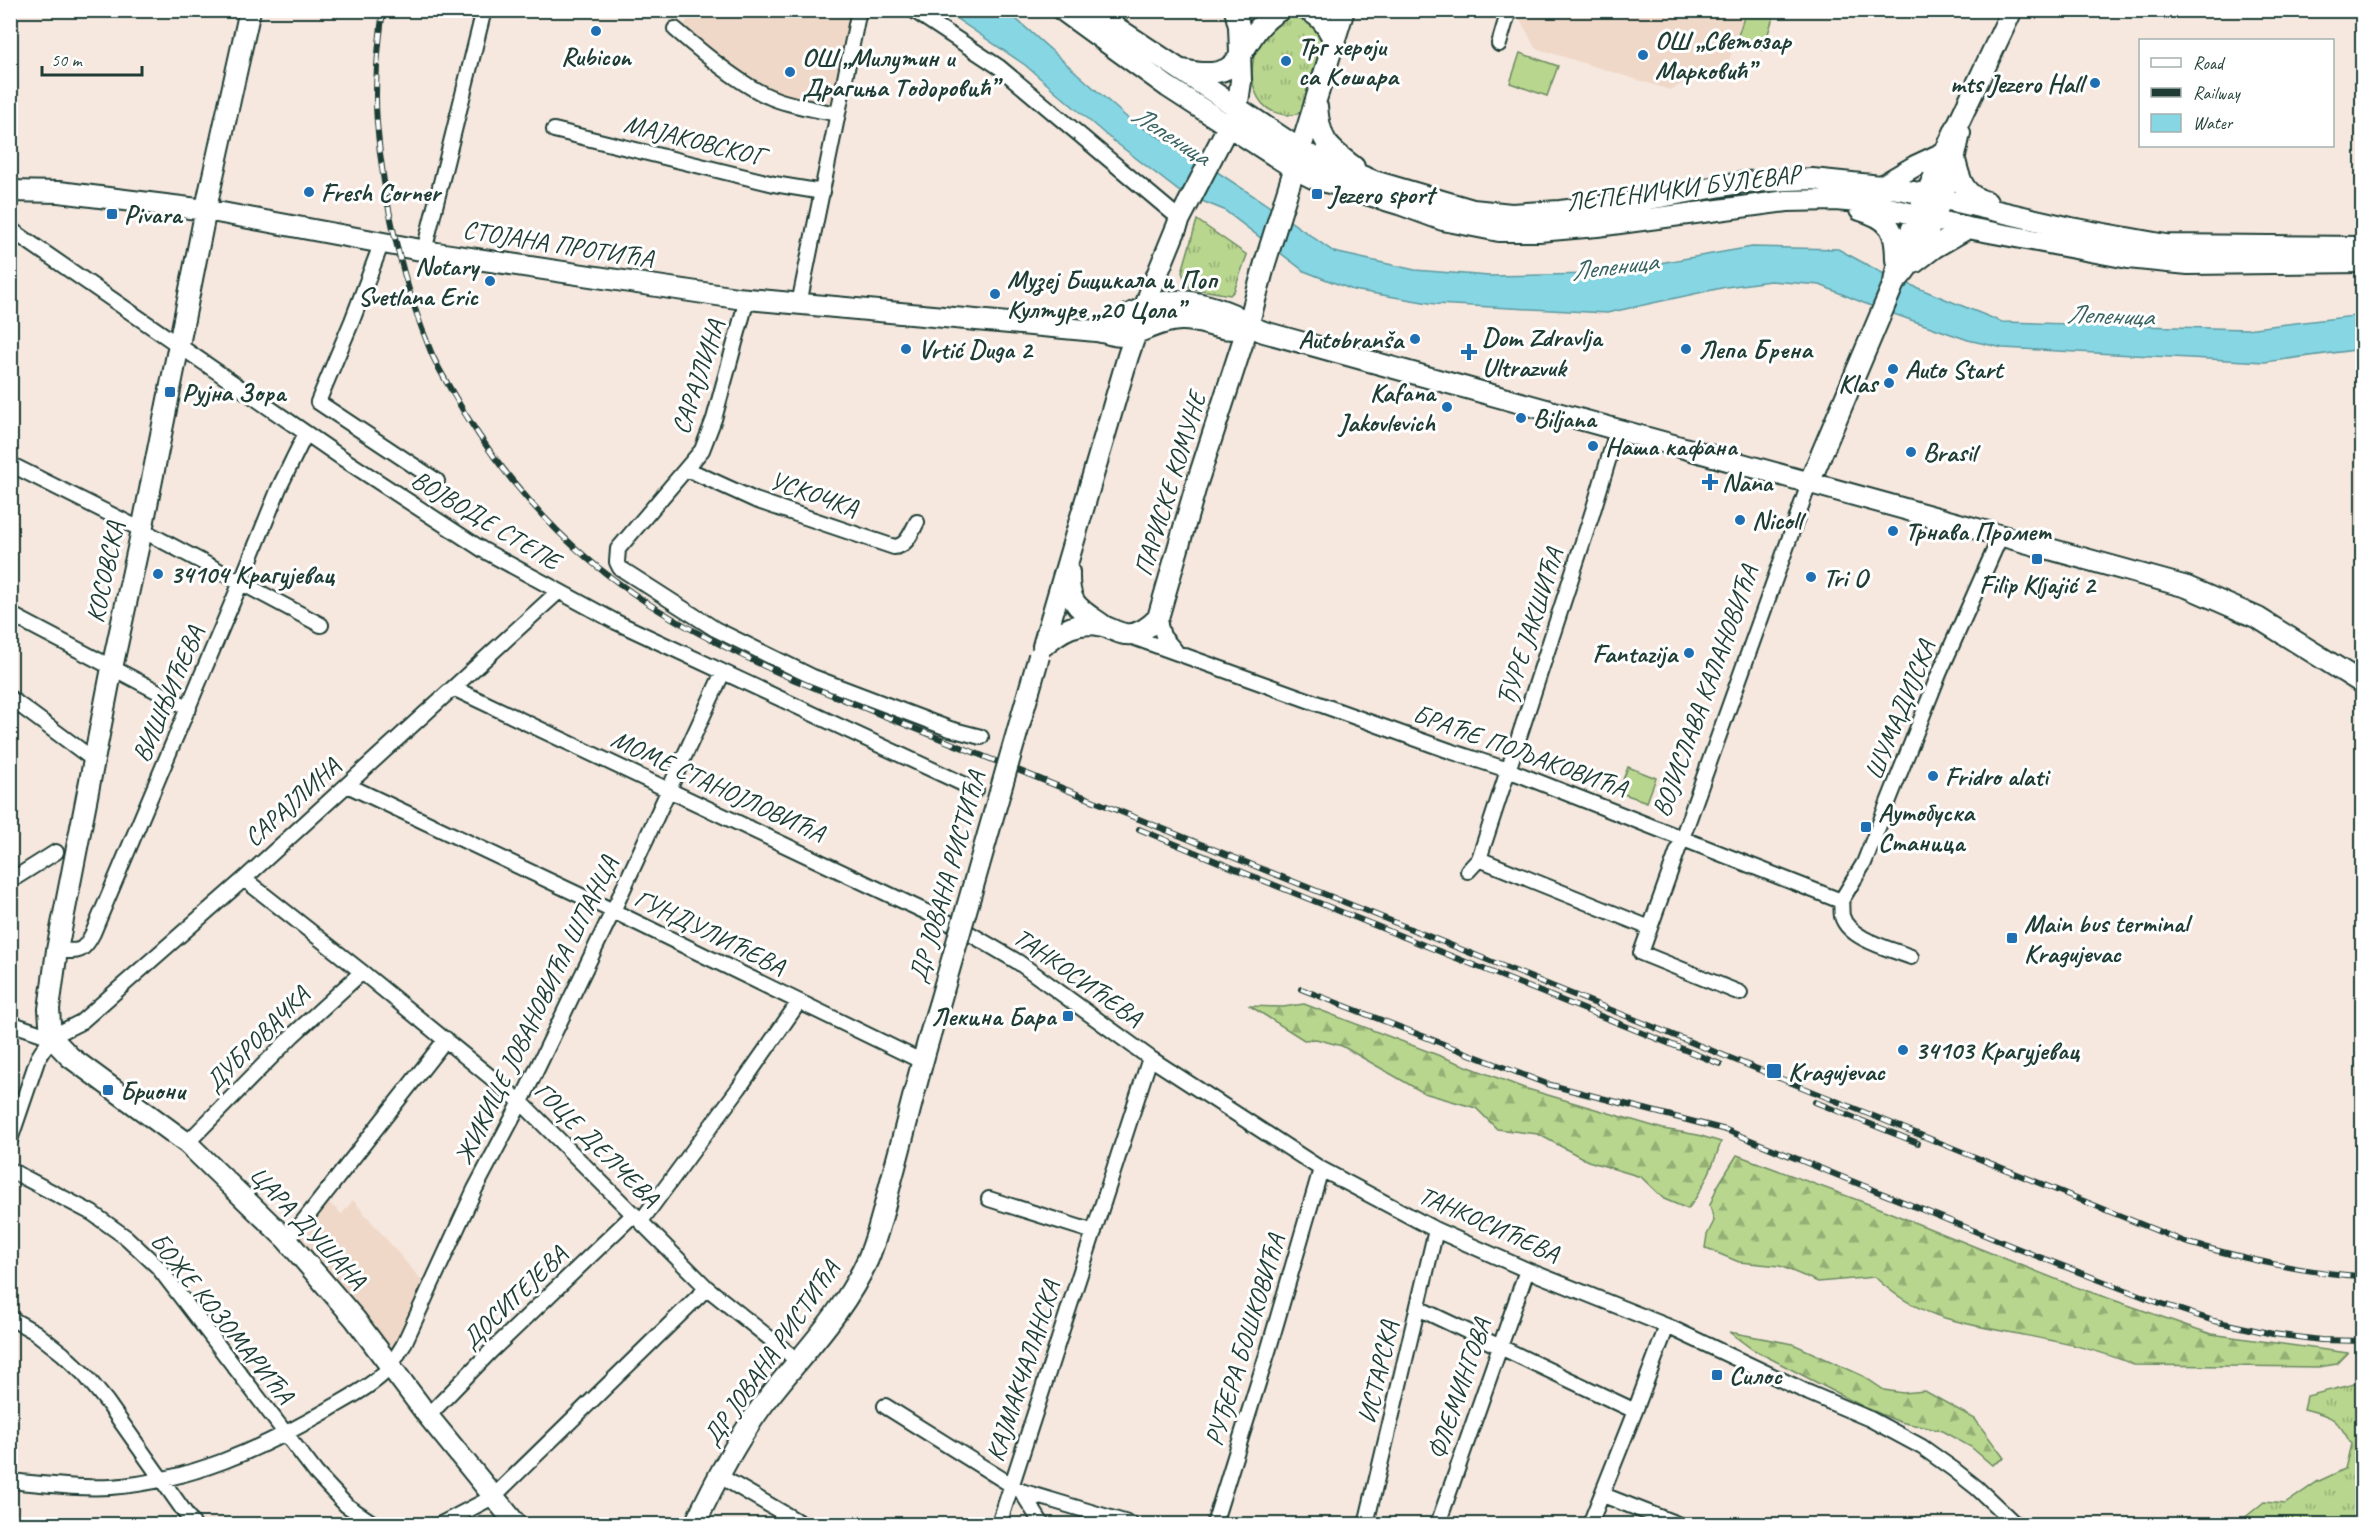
<svg xmlns="http://www.w3.org/2000/svg" width="2373" height="1535" font-family="Caveat,sans-serif">
  <style>
    .built { fill: #f0d8c8 }
    .grass { fill: url(#grass-tufts); stroke: #6c8a61; stroke-width: 1.5 }
    .forest { fill: url(#forest-firs); stroke: #6c8a61; stroke-width: 1.5 }
    .pitch { fill: #b8d68e; stroke: #6c8a61; stroke-width: 1.5 }
    .water { fill: #87d6e4; stroke: #5d999e; stroke-width: 1.5 }
    .lines { fill: none; stroke-linecap: round; stroke-linejoin: round }
    .street-casing { stroke: #1f3d34; stroke-width: 18 }
    .secondary-casing { stroke: #1f3d34; stroke-width: 24 }
    .street { stroke: #fff; stroke-width: 14 }
    .secondary { stroke: #fff; stroke-width: 20 }
    .rail-casing { stroke: #1f3d34; stroke-width: 6 }
    .rail { stroke: #fff; stroke-width: 4; stroke-dasharray: 11; stroke-linecap: butt }
    .secondary-bridge-casing { stroke: #1f3d34; stroke-width: 24; stroke-linecap: butt }
    .secondary-bridge { stroke: #fff; stroke-width: 20 }
    .poi-dot { fill: #1f6fb2; stroke: #fff; stroke-width: 2 }
    .labels { text-anchor: middle; dominant-baseline: central; stroke-width: 6; stroke-linejoin: round; paint-order: stroke }
    .poi-label { font-size: 26px; font-weight: bold; fill: #1f3d34; stroke: #fff; text-anchor: start }
    .street-label { font-size: 26px; fill: #1f3d34; stroke: #fff }
    .water-label { font-size: 27px; font-style: italic; fill: #396360; stroke: #fff }
  </style>
  <defs>
    <pattern id="grass-tufts" width="24" height="20" patternUnits="userSpaceOnUse" patternTransform="scale(1.5)"><rect width="24" height="20" fill="#b8d68e"/><path d="M3 7l-1-3M5 7V3M7 7l1-3M15 17l-1-3M17 17v-4M19 17l1-3" fill="none" stroke="#95af75"/></pattern>
    <pattern id="forest-firs" width="22" height="20" patternUnits="userSpaceOnUse" patternTransform="scale(1.5)"><rect width="22" height="20" fill="#b8d68e"/><path d="M5 1l3.5 6h-7zM16 11l3.5 6h-7z" fill="#95af75"/></pattern>
  </defs>
  <rect width="100%" height="100%" fill="#f6e8df"/>
  <filter id="ink" filterUnits="userSpaceOnUse"><feTurbulence type="fractalNoise" baseFrequency=".0167" numOctaves="2"/><feDisplacementMap in="SourceGraphic" scale="12" xChannelSelector="R" yChannelSelector="G"/><feConvolveMatrix kernelMatrix="1 2 1 2 8 2 1 2 1" color-interpolation-filters="sRGB"/></filter>
  <g filter="url(#ink)">
    <path class="built" d="M695 11H849L852 23 833 109 775 95 718 59 682 27Z
      M1516 11H1745L1729 61 1670 90 1535 48Z
      M353 1200 423 1282 402 1331 390 1350 296 1238 327 1201 342 1214Z"/>
    <path class="grass" d="M1295 12 1311 19 1323 39C1319 59 1315 93 1302 110 1299 115 1292 115 1286 115 1233 110 1247 19 1295 12Z
      M1197 220 1247 255 1234 291 1230 295 1190 288 1186 283 1182 272Z
      M2362 1382V1524H2237L2264 1502 2285 1504 2317 1482 2345 1469 2351 1444C2337 1418 2333 1416 2304 1409L2307 1396Z"/>
    <path class="forest" d="M1304 1004 1524 1088 1663 1129 1698 1135 1721 1142C1713 1166 1704 1188 1688 1209L1664 1199 1641 1177 1588 1161 1538 1134 1497 1129 1476 1108 1424 1093 1342 1046 1316 1039 1304 1040 1250 1006 1283 1007Z
      M1737 1155 1871 1205 2073 1286 2211 1334 2348 1353 2337 1364 2318 1367 2134 1365C2096 1348 2054 1341 2013 1333 1960 1323 1916 1317 1875 1277L1818 1282 1780 1266 1739 1262 1705 1248 1707 1235 1714 1221 1710 1205 1717 1187Z
      M1729 1332 1793 1344 1863 1376 1884 1390 1903 1393 1925 1391 1975 1419 2004 1458 1992 1465 1971 1447 1942 1431 1900 1422 1864 1407 1752 1349Z"/>
    <path class="pitch" d="M1746 11H1775L1763 50 1736 42Z
      M1520 53 1558 66 1547 96 1510 83Z
      M1628 767 1656 778 1647 802 1618 792Z"/>
    <path class="water" d="M945 11H1007L1132 122 1193 156 1263 202 1334 252 1415 270 1489 276 1596 274 1752 247 1838 249 1886 275 2002 322 2246 329 2362 315V349L2265 362 2003 348 1968 340 1871 306 1820 285 1770 281 1726 287 1607 313 1435 304 1353 290 1304 271 1224 210 1180 192 1106 135 1025 65Z"/>
    <g class="lines">
      <defs>
        <path id="street" d="M913 10 999 67 1180 219
          M675 29C699 50 740 85 770 97 791 106 815 109 837 114
          M1499 44 1509 10
          M554 130 774 184 823 192
          M10 225 13 231 345 460 483 550 616 622 976 790
          M382 242 352 321 318 402 437 481
          M424 251 484 10
          M747 299 714 419 702 450 618 549 617 562 620 568 715 629 813 677 950 729 981 737
          M799 304 859 10
          M10 464 142 530 321 625
          M687 469 755 500 894 547C907 546 911 533 917 522
          M10 614 189 708
          M1158 618 1163 636 1175 650
          M1127 635 1450 751 1508 770 1841 901
          M453 688 962 929 1018 962 1150 1058 1321 1169 1436 1230 1527 1270 1667 1326 1809 1393 1870 1419 1922 1447 1953 1469 1977 1488 2015 1524
          M10 698 94 760
          M347 785 613 911 921 1061
          M1479 859 1650 928
          M1468 871 1479 859 1592 514 1618 428
          M244 879 362 972 521 1102 707 1288 798 1361
          M10 881 56 852
          M1841 901 1864 863 1939 674 2001 535
          M1841 901C1842 906 1841 912 1842 916 1848 939 1891 949 1911 957
          M57 950C79 952 83 953 93 933L241 582 279 488 306 433
          M1740 993 1641 953 1810 481
          M10 1023 51 1037
          M51 1037 81 1022 244 879 558 592
          M10 1140 38 1058 51 1037
          M187 1143 293 1035 362 972
          M10 1170 92 1213 127 1238 158 1267 316 1473 346 1505 374 1524
          M989 1199 1094 1232
          M641 1221 739 1088 799 1002
          M286 1239 302 1223 446 1039
          M1418 1308 1635 1411
          M10 1318 35 1332 63 1354 85 1375 107 1402 193 1524
          M885 1406 1021 1491 1131 1524
          M428 1416 490 1352 634 1214
          M718 1475 802 1524
          M10 1481C43 1484 78 1489 111 1487 190 1481 261 1449 328 1410 348 1398 372 1386 388 1369 394 1362 398 1353 403 1346L475 1189 521 1102 613 911 723 672
          M1021 1491 1042 1524
          M1603 1495 1677 1524
          M441 1524 493 1497 707 1288
          M999 1524 1150 1058
          M1214 1524 1269 1348 1321 1169
          M1366 1524 1436 1230
          M1438 1524 1527 1270
          M1590 1524 1635 1411 1667 1326"/>
        <path id="secondary" d="M250 10 209 194 142 530 112 668 57 950 49 1009 51 1037 70 1057 187 1143 286 1239 355 1319 428 1416 516 1524
          M1062 10 1168 87 1295 169 1313 178 1402 205 1443 220 1499 231H1539L1597 226 1787 201 1835 200 1869 203 1968 228 2128 258 2188 264 2362 262
          M1090 10 1307 154 1374 181 1473 210 1511 214 1560 211 1627 203 1745 182 1812 179 1881 186 1914 192 2071 228 2166 245 2362 247
          M1307 10C1322 17 1329 29 1335 44
          M1183 70C1253 86 1233 37 1280 10
          M1317 107C1320 141 1327 147 1354 167
          M1955 160C1960 181 1964 196 1987 202
          M1881 186 1915 166 1943 153
          M10 191 59 192 206 210 437 253 737 298 1096 331C1107 332 1116 338 1128 335 1147 331 1161 320 1181 320 1205 319 1222 335 1248 326
          M1860 210C1890 219 1896 229 1896 260
          M1914 263 1935 247 1968 228
          M1897 280C1927 249 1952 176 1960 133
          M1101 332C1149 299 1176 291 1232 314 1244 320 1250 327 1264 332L2187 587 2258 618 2362 683
          M1810 481 1894 283C1897 257 1909 238 1918 214 1946 145 1980 79 2012 10
          M1069 572C1068 606 1079 608 1104 626
          M1043 646C1061 630 1078 620 1103 626 1110 628 1117 633 1125 634 1137 636 1150 626 1158 618L1196 486 1248 326 1265 263 1344 10
          M1043 646 1128 356 1150 292 1180 219 1237 109 1241 81 1239 26 1235 10
          M695 1524C714 1483 735 1443 762 1406 799 1357 843 1315 868 1259 878 1235 884 1209 890 1185 907 1125 920 1064 939 1005"/>
      </defs>
      <use href="#street" class="street-casing"/>
      <use href="#secondary" class="secondary-casing"/>
      <use href="#street" class="street"/>
      <use href="#secondary" class="secondary"/>
      <defs>
        <path id="rail" d="M383 10C378 48 374 86 377 123 383 199 402 281 431 352 436 364 443 376 450 388 485 451 533 512 588 559 649 611 723 648 795 680L2185 1242C2243 1258 2302 1273 2362 1276
          M1139 829 1262 880 1720 1064
          M1301 989 1547 1084 1726 1130 2029 1253 2157 1302 2214 1321 2273 1334 2321 1340 2362 1341
          M1815 1102 1918 1143"/>
      </defs>
      <use href="#rail" class="rail-casing"/>
      <use href="#rail" class="rail"/>
      <defs>
        <path id="secondary-bridge" d="M939 1005 1039 656"/>
      </defs>
      <use href="#secondary-bridge" class="secondary-bridge-casing"/>
      <use href="#secondary-bridge" class="secondary-bridge"/>
    </g>
  </g>
  <g class="poi-dot">
    <circle cx="596" cy="31" r="6"/>
    <circle cx="1643" cy="55" r="6"/>
    <circle cx="1286" cy="61" r="6"/>
    <circle cx="790" cy="72" r="6"/>
    <circle cx="2095" cy="83" r="6"/>
    <circle cx="309" cy="192" r="6"/>
    <rect x="1311" y="188" width="12" height="12" rx="3"/>
    <rect x="106" y="208" width="12" height="12" rx="3"/>
    <circle cx="490" cy="281" r="6"/>
    <circle cx="995" cy="294" r="6"/>
    <circle cx="1415" cy="339" r="6"/>
    <circle cx="906" cy="349" r="6"/>
    <circle cx="1686" cy="349" r="6"/>
    <path d="M1466 343h6v6h6v6h-6v6h-6v-6h-6v-6h6z"/>
    <circle cx="1893" cy="369" r="6"/>
    <circle cx="1889" cy="383" r="6"/>
    <rect x="164" y="386" width="12" height="12" rx="3"/>
    <circle cx="1447" cy="407" r="6"/>
    <circle cx="1521" cy="418" r="6"/>
    <circle cx="1593" cy="446" r="6"/>
    <circle cx="1911" cy="452" r="6"/>
    <path d="M1707 473h6v6h6v6h-6v6h-6v-6h-6v-6h6z"/>
    <circle cx="1740" cy="520" r="6"/>
    <circle cx="1893" cy="531" r="6"/>
    <rect x="2031" y="553" width="12" height="12" rx="3"/>
    <circle cx="158" cy="574" r="6"/>
    <circle cx="1811" cy="577" r="6"/>
    <circle cx="1689" cy="653" r="6"/>
    <circle cx="1933" cy="776" r="6"/>
    <rect x="1860" y="821" width="12" height="12" rx="3"/>
    <rect x="2006" y="932" width="12" height="12" rx="3"/>
    <rect x="1062" y="1010" width="12" height="12" rx="3"/>
    <circle cx="1903" cy="1050" r="6"/>
    <rect x="1766" y="1063" width="16" height="16" rx="3"/>
    <rect x="102" y="1084" width="12" height="12" rx="3"/>
    <rect x="1711" y="1369" width="12" height="12" rx="3"/>
  </g>
  <g class="labels">
    <g class="poi-label">
      <text x="1655" y="40">ОШ „Светозар<tspan x="1655" dy="30">Марковић”</tspan></text>
      <text x="1298" y="46">Трг хероји<tspan x="1298" dy="30">са Кошара</tspan></text>
      <text x="596" y="56" text-anchor="middle">Rubicon</text>
      <text x="802" y="57">ОШ „Милутин и<tspan x="802" dy="30">Драгиња Тодоровић”</tspan></text>
      <text x="2083" y="83" text-anchor="end">mts Jezero Hall</text>
      <text x="321" y="192">Fresh Corner</text>
      <text x="1329" y="194">Jezero sport</text>
      <text x="124" y="214">Pivara</text>
      <text x="478" y="266" text-anchor="end">Notary<tspan x="478" dy="30">Svetlana Eric</tspan></text>
      <text x="1007" y="279">Музеј Бицикала и Поп<tspan x="1007" dy="30">Културе „20 Цола”</tspan></text>
      <text x="1482" y="337">Dom Zdravlja<tspan x="1482" dy="30">Ultrazvuk</tspan></text>
      <text x="1403" y="339" text-anchor="end">Autobranša</text>
      <text x="918" y="349">Vrtić Duga 2</text>
      <text x="1698" y="349">Лепа Брена</text>
      <text x="1905" y="369">Auto Start</text>
      <text x="1877" y="383" text-anchor="end">Klas</text>
      <text x="182" y="392">Рујна Зора</text>
      <text x="1435" y="392" text-anchor="end">Kafana<tspan x="1435" dy="30">Jakovlevich</tspan></text>
      <text x="1533" y="418">Biljana</text>
      <text x="1605" y="446">Наша кафана</text>
      <text x="1923" y="452">Brasil</text>
      <text x="1722" y="482">Nana</text>
      <text x="1752" y="520">Nicoll</text>
      <text x="1905" y="531">Трнава Промет</text>
      <text x="170" y="574">34104 Крагујевац</text>
      <text x="1823" y="577">Tri O</text>
      <text x="2037" y="584" text-anchor="middle">Filip Kljajić 2</text>
      <text x="1677" y="653" text-anchor="end">Fantazija</text>
      <text x="1945" y="776">Fridro alati</text>
      <text x="1878" y="812">Аутобуска<tspan x="1878" dy="30">Станица</tspan></text>
      <text x="2024" y="923">Main bus terminal<tspan x="2024" dy="30">Kragujevac</tspan></text>
      <text x="1056" y="1016" text-anchor="end">Лекина Бара</text>
      <text x="1915" y="1050">34103 Крагујевац</text>
      <text x="1788" y="1071">Kragujevac</text>
      <text x="120" y="1090">Бриони</text>
      <text x="1729" y="1375">Силос</text>
    </g>
    <g class="street-label">
      <text transform="translate(694 140) rotate(14)">МАЈАКОВСКОГ</text>
      <text transform="translate(1683 188) rotate(-7)">ЛЕПЕНИЧКИ БУЛЕВАР</text>
      <text transform="translate(558 244) rotate(9)">СТОЈАНА ПРОТИЋА</text>
      <text transform="translate(698 377) rotate(-72)">САРАЈЛИНА</text>
      <text transform="translate(1170 484) rotate(-73)">ПАРИСКЕ КОМУНЕ</text>
      <text transform="translate(814 494) rotate(19)">УСКОЧКА</text>
      <text transform="translate(486 520) rotate(31)">ВОЈВОДЕ СТЕПЕ</text>
      <text transform="translate(105 572) rotate(-78)">КОСОВСКА</text>
      <text transform="translate(1530 627) rotate(-72)">ЂУРЕ ЈАКШИЋА</text>
      <text transform="translate(1705 691) rotate(-70)">ВОЈИСЛАВА КАЛАНОВИЋА</text>
      <text transform="translate(168 694) rotate(-67)">ВИШЊИЋЕВА</text>
      <text transform="translate(1900 710) rotate(-68)">ШУМАДИЈСКА</text>
      <text transform="translate(1520 751) rotate(20)">БРАЋЕ ПОЉАКОВИЋА</text>
      <text transform="translate(718 786) rotate(25)">МОМЕ СТАНОЈЛОВИЋА</text>
      <text transform="translate(292 802) rotate(-42)">САРАЈЛИНА</text>
      <text transform="translate(947 877) rotate(-74)">ДР ЈОВАНА РИСТИЋА</text>
      <text transform="translate(710 932) rotate(26)">ГУНДУЛИЋЕВА</text>
      <text transform="translate(1078 977) rotate(35)">ТАНКОСИЋЕВА</text>
      <text transform="translate(536 1010) rotate(-64)">ЖИКИЦЕ ЈОВАНОВИЋА ШПАНЦА</text>
      <text transform="translate(257 1039) rotate(-45)">ДУБРОВАЧКА</text>
      <text transform="translate(597 1144) rotate(45)">ГОЦЕ ДЕЛЧЕВА</text>
      <text transform="translate(1489 1224) rotate(24)">ТАНКОСИЋЕВА</text>
      <text transform="translate(308 1227) rotate(47)">ЦАРА ДУШАНА</text>
      <text transform="translate(514 1297) rotate(-44)">ДОСИТЕЈЕВА</text>
      <text transform="translate(222 1318) rotate(51)">БОЖЕ КОЗОМАРИЋА</text>
      <text transform="translate(1245 1340) rotate(-73)">РУЂЕРА БОШКОВИЋА</text>
      <text transform="translate(771 1353) rotate(-55)">ДР ЈОВАНА РИСТИЋА</text>
      <text transform="translate(1023 1371) rotate(-72)">КАЈМАКЧАЛАНСКА</text>
      <text transform="translate(1378 1372) rotate(-77)">ИСТАРСКА</text>
      <text transform="translate(1459 1389) rotate(-71)">ФЛЕМИНГОВА</text>
    </g>
    <g class="water-label">
      <text transform="translate(1171 135) rotate(33)">Лепеница</text>
      <text transform="translate(1614 266) rotate(-7)">Лепеница</text>
      <text transform="translate(2110 315) rotate(2)">Лепеница</text>
    </g>
  </g>
  <rect width="2373" height="1535" fill="none" stroke="#fff" stroke-width="36"/>
  <rect x="18" y="18" width="2337" height="1499" fill="none" stroke="#1f3d34" stroke-width="2" filter="url(#ink)"/>
  <rect x="2139" y="39" width="195" height="108" fill="#ffffff" stroke="#a5b1ae" stroke-width="1.5"/>
  <rect x="2151" y="58" width="30" height="9" fill="#ffffff" stroke="#a5b1ae" stroke-width="1.5"/>
  <text x="2193" y="69" font-size="18" fill="#1f3d34">Road</text>
  <rect x="2151" y="88" width="30" height="9" fill="#1f3d34" stroke="#a5b1ae" stroke-width="1.5"/>
  <text x="2193" y="99" font-size="18" fill="#1f3d34">Railway</text>
  <rect x="2151" y="114" width="30" height="18" fill="#87d6e4" stroke="#a5b1ae" stroke-width="1.5"/>
  <text x="2193" y="129" font-size="18" fill="#1f3d34">Water</text>
  <path d="M42 66v9h100v-9" fill="none" stroke="#1f3d34" stroke-width="3"/>
  <text x="51" y="66" font-size="18" fill="#1f3d34" stroke="#ffffff" stroke-width="4.5" paint-order="stroke">50 m</text>
</svg>
